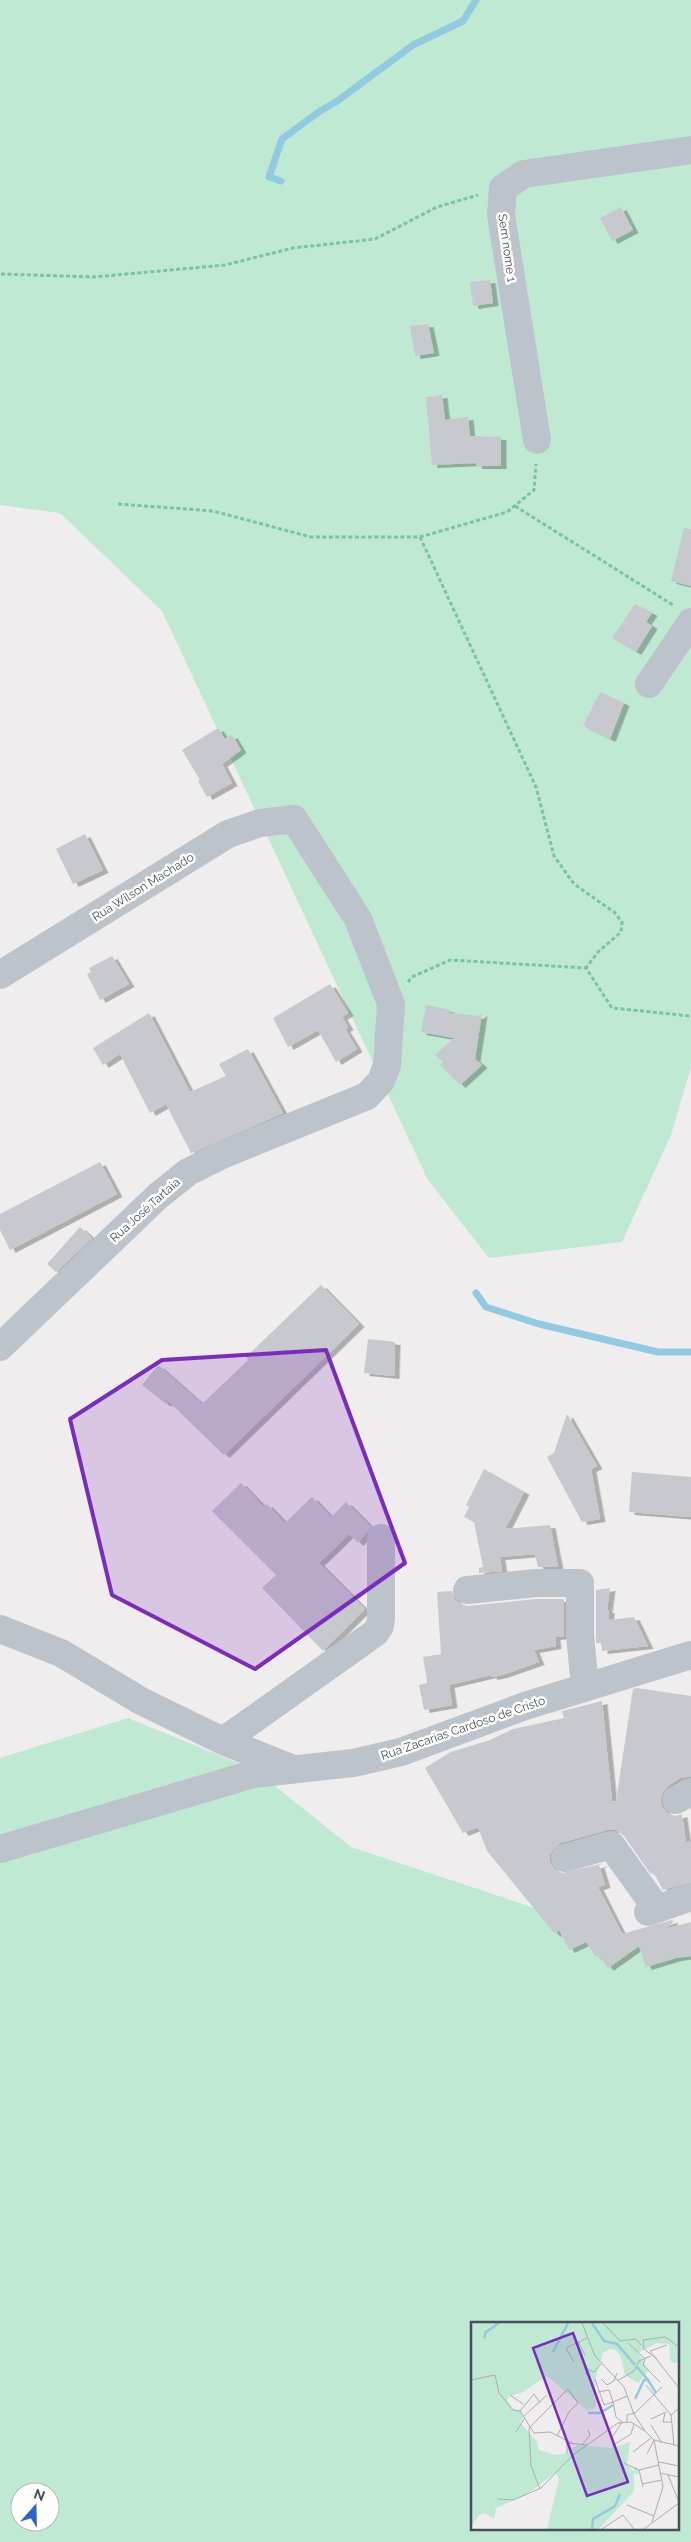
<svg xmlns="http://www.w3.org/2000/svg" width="691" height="2542" font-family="Raleway,sans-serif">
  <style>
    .green { fill: #bfe9d3; fill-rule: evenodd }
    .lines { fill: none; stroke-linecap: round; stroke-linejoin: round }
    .stream { stroke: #91cae1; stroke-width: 7 }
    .building { fill: #c7c9cf; filter: url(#shadow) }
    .path { stroke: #7bc3a6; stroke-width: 3; stroke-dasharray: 4 2.5; stroke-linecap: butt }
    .minor { stroke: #bdc3cb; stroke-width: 28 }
    .marked { fill: #7b2cbf; fill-opacity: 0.2; stroke: #7b2cbf; stroke-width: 4; stroke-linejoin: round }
    .labels { text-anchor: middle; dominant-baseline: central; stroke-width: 5; stroke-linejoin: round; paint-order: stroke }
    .street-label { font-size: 12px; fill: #474f58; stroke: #fff }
    .inset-river { fill: none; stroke: #91cae1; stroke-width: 2.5 }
    .inset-road { fill: none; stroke: #acaeb1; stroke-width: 1 }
    .view { fill: #7b2cbf; fill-opacity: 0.15; stroke: #7b2cbf; stroke-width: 2.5 }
    .inset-edge { fill: none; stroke: #474f58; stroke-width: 2.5 }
  </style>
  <defs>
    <filter id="shadow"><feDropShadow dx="5.5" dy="3" stdDeviation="0" flood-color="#0004"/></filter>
  </defs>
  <rect width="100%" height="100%" fill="#efeded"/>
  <path class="green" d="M0 0H691V1067L671 1135 622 1242 489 1258 428 1180 162 611 60 513 0 505Z
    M128 1718 255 1770 351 1847 631 1940 691 1936V2542H0V1758ZM472 2323H677V2528H472ZM20 2492H50V2522H20Z"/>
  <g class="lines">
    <path class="stream" d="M281 181 269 177 282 139 320 111 336 102 413 45 463 21 476 0
      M476 1293 486 1307 539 1324 658 1352H691"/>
  </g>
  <path class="building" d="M621 207 633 230 612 241 600 218Z
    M490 280 493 303 473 306 470 282Z
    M428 324 434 353 415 356 410 326Z
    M442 395 445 420 468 417 470 436 501 437V466H477L476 463 432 465 426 397Z
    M684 528 691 529V586L671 581Z
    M635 604 652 613 646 622 652 626 636 652 612 638Z
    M600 692 624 703 610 739 583 726Z
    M218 728 225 739 232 735 241 750 222 764 232 783 207 797 198 781 200 780 182 750Z
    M85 834 103 870 73 884 56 849Z
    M112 956 129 984 100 1000 87 974 91 972 89 968Z
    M330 984 348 1013 342 1017 348 1027 345 1029 357 1049 336 1062 318 1030 288 1047 273 1018Z
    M426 1005 450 1010V1013L478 1016 482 1013 475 1059 482 1065 460 1085 440 1065 443 1062 435 1055 454 1038 421 1032Z
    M149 1013 190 1092 226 1076 219 1064 248 1049 283 1113 191 1153 166 1104 150 1113 120 1054 103 1065 93 1048Z
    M100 1162 117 1194 10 1250 0 1230V1214Z
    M80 1227 92 1238 56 1272 47 1264Z
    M321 1285 359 1324 224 1455 168 1401 166 1404 142 1385 158 1365 202 1404 248 1360 246 1357Z
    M368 1339 395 1342 394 1376 364 1373Z
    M567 1414 597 1466 591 1469 600 1519 582 1522 547 1457 554 1453Z
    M484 1469 524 1492 505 1529 550 1525 558 1567H538L535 1554 500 1557 502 1571 479 1573V1568L483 1567 474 1522 464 1517 469 1507 466 1505Z
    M632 1472 691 1477V1517L629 1512Z
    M241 1483 264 1507 267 1504 285 1523 312 1497 331 1517 346 1502 371 1527 358 1543 349 1534 319 1563 365 1609 323 1651 262 1588 276 1575 212 1511Z
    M610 1588 607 1610H609V1620L634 1617 648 1646 602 1651V1643H596V1590Z
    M452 1591 455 1600 460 1604 468 1606 537 1599H564V1636L555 1637 556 1646 534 1650 539 1662 502 1675 492 1677 491 1675 449 1685 452 1705 424 1710 419 1685 427 1683V1681L423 1657 441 1654 437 1592Z
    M637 1688 691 1696V1776L680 1778 668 1786 663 1792 660 1800 662 1807 667 1813 675 1816 682 1814 686 1843 691 1841V1882L663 1890 655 1875 650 1873 624 1836 616 1830H607L560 1843 554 1848 550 1854V1862L554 1869 562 1873 605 1863 599 1865 605 1885 598 1887 622 1934 672 1920 673 1923 664 1929 691 1922V1956L676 1958 646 1967 639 1946 608 1968 599 1955 596 1957 586 1942 569 1950 559 1930 555 1934 487 1851 478 1827 463 1833 425 1768 451 1752 490 1740 513 1729 564 1718 562 1711 602 1701 612 1801H616L633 1689Z"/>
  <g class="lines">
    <path class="path" d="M1 274 94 277 225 265 293 248 375 239 437 207 478 195
      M118 504 213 511 311 537H420L507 512 534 490 536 464
      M515 506 673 605
      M420 537 536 787 554 856 574 884 614 912 622 922 621 932 598 952 586 968
      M408 982 412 977 450 960 586 968 612 1008 691 1016"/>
    <path class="minor" d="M537 440 501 215 503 188 524 174 691 150
      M649 684 691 622
      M0 975 228 834 260 823 294 819 358 919 391 1004 387 1065 381 1081 367 1096 222 1155 188 1172 158 1196 0 1347
      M467 1590 536 1583H580V1635L585 1687
      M0 1629 61 1653 141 1701 223 1741 291 1768
      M223 1741 375 1633 380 1626 381 1617V1538
      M676 1800 691 1792
      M0 1849 253 1774 353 1763 401 1752 525 1706 691 1655
      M565 1858 611 1845 657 1909
      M648 1912 691 1897"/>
  </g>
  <path class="marked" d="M326 1350 405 1563 255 1669 112 1595 70 1419 162 1360Z"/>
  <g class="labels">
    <g class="street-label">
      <text transform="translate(507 248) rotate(82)">Sem nome 1</text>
      <text transform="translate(143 887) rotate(-32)">Rua Wilson Machado</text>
      <text transform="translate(145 1210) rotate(-42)">Rua José Tartaia</text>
      <text transform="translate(463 1728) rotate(-19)">Rua Zacarias Cardoso de Cristo</text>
    </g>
  </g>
  <g transform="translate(471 2322)">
    <rect width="208" height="208" fill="#efeded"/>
    <path d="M0 1H207V41L200 40 198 22 186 21 167 31 178 48 167 61 154 53 150 35 145 28 138 27 132 31 124 57 125 85 117 89 76 54 50 71 38 74 36 79 42 87 49 89 52 95 49 100 66 120 68 128 84 133 94 132 106 123 140 126 159 120 156 142 163 150V145H166L168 151 163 152V169L128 207H76L88 157 85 150 55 173 25 186 23 197 14 191 9 192 0 205Z" fill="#bfe9d3"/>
    <path class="inset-river" d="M121 1 133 19 146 22 164 43M13 16 15 10 28 1M82 30 97 1M166 45 177 58M164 77 173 58H177L185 71M117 91H129L142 83M121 207 122 197 144 184 149 172"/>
    <path class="inset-road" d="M111 1 124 34 153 65 163 92 174 109 183 118 208 124M132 1 149 19 165 17 170 23M107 19 114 33M157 21 173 36M196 23 179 29 208 66M175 35 172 43 189 60M186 37 173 27 172 18 194 15 208 25M103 40 95 26 116 16M115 52 116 47 123 50 130 42M124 57 133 83 142 80 145 95 151 100 140 117M130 57 136 63 143 59 146 51M0 58 24 53 28 71 42 88 49 89M146 59 163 49 168 39 180 34M175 63 200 93M127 70 138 68 142 80 156 74M39 73 52 82M49 89 63 111 79 110 101 121M49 89 63 72 69 81M194 91 192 100H201M52 95 76 73M180 97 195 90M156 100V93L164 91 191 65M180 103 191 121M45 110 53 97M112 122 119 113 117 108M203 123 200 93 208 86M141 124 160 112 163 102M162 130 180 116M96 132V121L116 123M176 132 183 118M188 140 208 144M153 141 168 148M168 148 188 143M168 148 172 165M189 151 208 155M197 153 208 180M171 162 191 158M69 167 60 144 58 106 97 67 107 81 98 90 86 114M27 177 42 178 70 166 102 133 147 101 160 100 174 109M156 183 183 194M181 200 192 165 183 118M131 207 152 193 163 207M173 207 208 181"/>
    <path class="view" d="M102 11 157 160 116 174 62 26Z"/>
    <rect width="208" height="208" class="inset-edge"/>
  </g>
  <g transform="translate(35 2507) rotate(20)"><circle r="24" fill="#ffffff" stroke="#b5b9bc"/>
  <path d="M0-4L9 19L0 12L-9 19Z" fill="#2d64ca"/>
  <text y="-8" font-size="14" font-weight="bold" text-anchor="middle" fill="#474f58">N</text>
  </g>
</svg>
